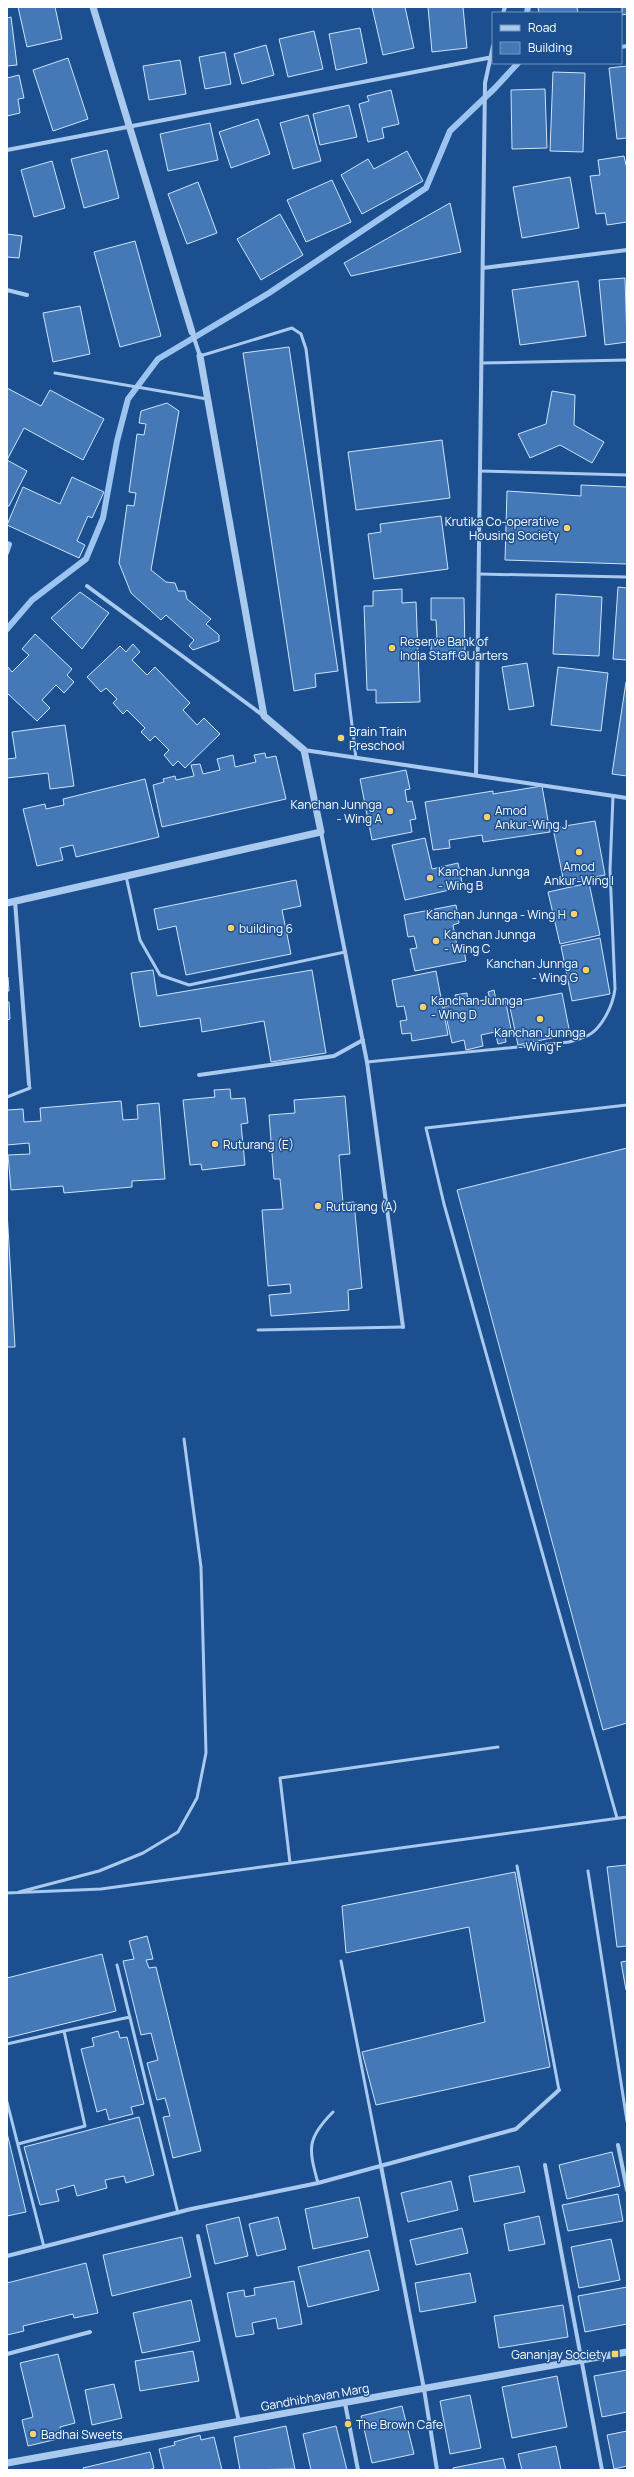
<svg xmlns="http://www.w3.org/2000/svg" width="634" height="2477" font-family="Manrope,sans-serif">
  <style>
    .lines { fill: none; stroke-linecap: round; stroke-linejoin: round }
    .stream { stroke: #9cc4f0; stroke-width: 6 }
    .building { fill: #4478b7; stroke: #cfe3fa }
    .service { stroke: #a9c9ee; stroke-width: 3 }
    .minor { stroke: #a9c9ee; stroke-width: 4 }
    .tertiary { stroke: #a9c9ee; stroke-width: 7 }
    .poi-dot { fill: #ffd166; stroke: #1b4f8f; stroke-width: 1.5 }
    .labels { text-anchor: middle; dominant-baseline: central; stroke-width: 3; stroke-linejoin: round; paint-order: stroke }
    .poi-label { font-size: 12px; fill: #fff; stroke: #1b4f8f; text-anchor: start }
    .street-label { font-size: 12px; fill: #fff; stroke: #1b4f8f }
  </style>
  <rect width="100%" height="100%" fill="#1b4f8f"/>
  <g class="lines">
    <path class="stream" d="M527 13 528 7
      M7 629 32 600 86 559 103 518 117 441 128 399 158 359 269 293 426 188 450 131 495 88 518 63"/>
  </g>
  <path class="building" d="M18 7H55L62 39 27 47Z
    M372 7H405L414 48 383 55Z
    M428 7H463L467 48 432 52Z
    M538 7H577L578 13H539Z
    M622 7H627V14L622 15Z
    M11 17 17 65 7 66V18Z
    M360 28 367 63 336 70 329 34Z
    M314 31 323 69 288 77 279 39Z
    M266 45 274 75 242 84 234 54Z
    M225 52 231 84 205 89 199 57Z
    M68 58 88 119 53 131 33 70Z
    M180 60 186 94 149 100 143 66Z
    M627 66V138L617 139 609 68Z
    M553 72 585 73 583 152 550 151Z
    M19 75 24 98 18 99 20 113 7 116V78Z
    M545 89 547 148 512 149 511 90Z
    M391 90 399 124 382 128 384 138 368 142 359 104 369 101 367 96Z
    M349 105 357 137 320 145 313 114Z
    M308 115 321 161 293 169 280 123Z
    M258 119 270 154 231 168 219 132Z
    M210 123 218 160 168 171 160 134Z
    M107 150 119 198 84 208 71 159Z
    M407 151 423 181 362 214 341 175 368 159 374 169Z
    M624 156 627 169V222L607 225 605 213 596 214 590 176 600 175 598 160Z
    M52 161 65 208 34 217 21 170Z
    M570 177 579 228 522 238 513 187Z
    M332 180 351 222 306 242 287 200Z
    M198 182 217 233 187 244 168 194Z
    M450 203 461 252 351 276 344 263Z
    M280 214 303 255 261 280 237 239Z
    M7 234 22 236 19 258 7 257Z
    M135 241 161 336 120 347 94 252Z
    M625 278 627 342 605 345 599 280Z
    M578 281 586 336 520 345 512 290Z
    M80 306 90 354 53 362 43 313Z
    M289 347 338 671 315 674 316 687 294 691 243 353Z
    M7 388 41 406 50 390 104 419 83 460 24 428 7 460 27 471 9 506H7Z
    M552 391 575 395 574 425 604 442 592 463 560 445 530 458 518 434 546 424Z
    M167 403 179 411 151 570 166 582 175 583 178 591H185L187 599 211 619 206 624 219 635V641L193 650 189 646 194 640 166 615 161 620 131 593 119 563 127 505 134 506 136 493 129 492 137 434 144 435 146 424 139 423 141 411Z
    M442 440 450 498 356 510 348 452Z
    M72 477 104 492 92 518 88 516 77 541 85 545 79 558 7 525 23 487 60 504Z
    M581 485 627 487V564L505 560 507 491 581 496Z
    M441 516 448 569 374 579 368 534 381 532 380 524Z
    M618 587 627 588V660L613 659Z
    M402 589V603L416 602 420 702 376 703V690H367L364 606H373V591Z
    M80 592 109 613 82 649 51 618Z
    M556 594 602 597 599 656 553 654Z
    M431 598H464L465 656H431V639H437L436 620H431Z
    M35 634 72 669 67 675 74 682 64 693 56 685 42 700 50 708 37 721 7 693V666L12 672 29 655 22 649Z
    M133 644 140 652 132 660 147 675 155 667 190 703 183 710 197 725 204 718 220 734 185 768 178 761 173 766 164 755 169 750 155 736 150 741 141 732 145 728 127 710 123 714 113 703 117 699 106 688 101 692 87 677 120 646 126 652Z
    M527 663 534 706 509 710 502 667Z
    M558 667 608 673 601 731 551 725Z
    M626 682 627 683V776L612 774Z
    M65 725 74 786 50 789 48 773 7 778V759L16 758 12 732Z
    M265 753 266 758 276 756 286 799 162 827 153 785 164 782 163 779 175 776 176 780 194 776 191 765 200 764 203 774 220 770 217 759 233 755 235 767 256 762 254 755Z
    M406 770 410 789 405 790 407 802 412 801 416 819 410 820 412 832 372 840 360 779Z
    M145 779 159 837 76 857 73 845 60 848 63 860 37 866 23 809 45 804 46 809 64 805 63 799Z
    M542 786 550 832 483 842 482 835 449 840 450 848 433 850 425 802 493 791V794Z
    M595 821 605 875 564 883 553 828Z
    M425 838 432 869 458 863 463 887 405 900 392 845Z
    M296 880 301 906 282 910 291 954 186 975 176 926 158 930 154 909Z
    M589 883 600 935 560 944 548 892Z
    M456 905 459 923 453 925 457 946 463 945 466 961 415 971 410 949 417 948 414 936 408 937 404 915Z
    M600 938 610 994 572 1001 561 946Z
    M153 970 157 996 312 970 326 1053 271 1062 264 1021 202 1032 200 1018 140 1027 131 973Z
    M436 971 448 1035 412 1041 411 1033 402 1034 400 1021 407 1020 404 1006 397 1007 392 980Z
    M7 977H8L9 991H7Z
    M494 990 496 1000 505 998 512 1034 505 1035 506 1042 498 1044 495 1032 481 1035 483 1046 466 1050 464 1040 452 1043 444 1007 457 1004 455 995 467 993 468 1003 490 999 488 992Z
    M562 993 570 1034 518 1045 509 1003Z
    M7 1002H9L10 1019 7 1020Z
    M230 1089 231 1099 245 1098 248 1123 241 1124 245 1165 202 1170 201 1164 190 1165 183 1100 215 1097 214 1090Z
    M345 1096 350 1154 339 1155 343 1203 354 1202 362 1288 348 1290 349 1310 271 1316 269 1295 291 1293 290 1284 268 1286 262 1210 283 1209 280 1179H274L269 1115 295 1113 294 1100Z
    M121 1101 123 1120 138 1119 137 1105 159 1103 165 1179 132 1181V1187L64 1193 63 1186 11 1190 8 1155 30 1154 29 1143 7 1145V1110L23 1109 24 1122 41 1121 40 1108Z
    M627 1148V1723L603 1730 457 1190Z
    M7 1211 15 1347H7Z
    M627 1865V1946L617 1947 607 1867Z
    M515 1872 550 2067 376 2105 362 2052 485 2022 469 1927 346 1953 342 1906Z
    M147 1936 153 1959 146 1960 149 1968 156 1967 201 2151 173 2158 163 2117 170 2116 165 2098 157 2100 147 2063 158 2060 151 2033 141 2035 123 1961 134 1959 129 1941Z
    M102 1954 116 2011 7 2038V1978Z
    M627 1961V1989L626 1990 621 1962Z
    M118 2031 120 2038 127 2037 144 2104 131 2107 133 2114 109 2120 106 2109 97 2112 81 2049 94 2046 92 2038Z
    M139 2117 154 2175 126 2183 124 2176 105 2180 107 2188 77 2196 74 2185 56 2190 59 2201 40 2205 24 2147Z
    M7 2133 26 2212 7 2216Z
    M612 2152 620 2186 567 2199 559 2165Z
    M519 2166 525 2192 474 2202 469 2176Z
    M451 2181 458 2210 408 2222 401 2193Z
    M618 2194 623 2221 568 2231 562 2205Z
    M359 2197 368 2237 313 2249 305 2209Z
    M539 2216 545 2244 509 2251 504 2224Z
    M239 2217 248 2256 215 2264 206 2225Z
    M278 2217 286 2249 257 2256 249 2224Z
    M462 2228 468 2253 416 2265 410 2240Z
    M182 2237 191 2277 112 2296 103 2255Z
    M611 2239 620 2280 579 2288 571 2247Z
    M369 2250 379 2290 308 2307 298 2267Z
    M86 2263 98 2313 74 2318 73 2314 23 2326 24 2331 7 2335V2283Z
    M470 2273 476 2302 420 2312 415 2283Z
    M294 2281 302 2324 278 2329 276 2318 252 2323 254 2334 236 2337 227 2293 244 2290 245 2297 255 2295 254 2288Z
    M627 2287V2324L585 2332 578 2296Z
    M191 2300 200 2341 142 2353 133 2313Z
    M563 2305 568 2337 499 2348 494 2316Z
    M193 2351 199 2381 140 2391 135 2361Z
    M58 2354 75 2423 60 2427 62 2438 28 2446 22 2420 33 2417 20 2363Z
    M627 2370V2412L602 2417 594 2376Z
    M557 2376 567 2427 512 2438 502 2387Z
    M114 2384 122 2418 92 2425 85 2390Z
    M470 2395 481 2448 450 2454 440 2401Z
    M402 2406 414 2454 372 2463 361 2416Z
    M286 2426 295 2469 240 2470 234 2437Z
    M336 2426 347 2470H311L303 2434Z
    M627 2431V2466L614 2469 607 2435Z
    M200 2435 201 2440 214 2437 222 2470H164L159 2449 175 2445 174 2442Z
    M556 2446 561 2470H522L518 2454Z
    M150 2452 154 2468 149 2470H84L83 2468Z
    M503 2458 506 2470H453V2468Z"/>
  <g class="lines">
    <path class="service" d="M200 356 292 328 301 334 306 349 356 758
      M482 363 627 360
      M55 373 207 399
      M480 471 627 475
      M479 574 627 577
      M126 876 140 940 160 975 189 985 345 952
      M367 1062 569 1042C575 1040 581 1039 587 1036 602 1029 613 1005 615 989L610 870 613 796
      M7 1097 30 1088 29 1084
      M258 1330 403 1327
      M617 1818 444 1204 426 1128 627 1105
      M290 1863 280 1778 498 1747
      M517 1866 559 2090
      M588 1871 627 2121
      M19 1892 99 1871 143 1853 178 1832 197 1798 206 1753 201 1567 184 1439
      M7 1893 101 1889 627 1817
      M341 1961 381 2166
      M117 1965 178 2213
      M64 2031 130 2017
      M7 2044 64 2031 85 2126 18 2144
      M7 2102 44 2247
      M318 2183C308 2148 307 2138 333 2112"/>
    <path class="minor" d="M503 13 505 7
      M621 47 627 46
      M7 150 493 57
      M483 268 627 250
      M7 290 27 295
      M192 332 200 356
      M7 543 10 544 7 553
      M87 586 264 716
      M304 750 627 798
      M476 775 485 83 493 46
      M321 832 367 1062 403 1327
      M15 901 29 1084
      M199 1075 334 1056 363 1040
      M618 2145 627 2190
      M545 2165 602 2470
      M381 2166 424 2389 437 2470
      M198 2236 239 2422
      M7 2256 191 2209 318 2183 516 2129 559 2090
      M7 2354 90 2332
      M345 2403 358 2470"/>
    <path class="tertiary" d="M93 7 192 332
      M7 903 321 832 304 750 264 716 200 356
      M7 2463 627 2352"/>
  </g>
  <g class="poi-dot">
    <circle cx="567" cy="528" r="4"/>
    <circle cx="392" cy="648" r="4"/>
    <circle cx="341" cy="738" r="4"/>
    <circle cx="390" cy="811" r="4"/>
    <circle cx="487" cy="817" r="4"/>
    <circle cx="579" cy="852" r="4"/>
    <circle cx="430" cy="878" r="4"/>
    <circle cx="574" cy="914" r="4"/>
    <circle cx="231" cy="928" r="4"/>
    <circle cx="436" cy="941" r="4"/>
    <circle cx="586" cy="970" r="4"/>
    <circle cx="423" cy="1007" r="4"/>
    <circle cx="540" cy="1019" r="4"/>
    <circle cx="215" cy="1144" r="4"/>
    <circle cx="318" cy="1206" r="4"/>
    <rect x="611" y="2350" width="8" height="8" rx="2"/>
    <circle cx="348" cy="2424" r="4"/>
    <circle cx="33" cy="2434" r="4"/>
  </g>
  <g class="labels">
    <g class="poi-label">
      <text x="559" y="521" text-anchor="end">Krutika Co-operative<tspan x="559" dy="14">Housing Society</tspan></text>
      <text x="400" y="641">Reserve Bank of<tspan x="400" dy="14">India Staff QUarters</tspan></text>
      <text x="349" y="731">Brain Train<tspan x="349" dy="14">Preschool</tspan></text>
      <text x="382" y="804" text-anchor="end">Kanchan Junnga<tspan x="382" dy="14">- Wing A</tspan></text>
      <text x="495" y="810">Amod<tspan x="495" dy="14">Ankur-Wing J</tspan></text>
      <text x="579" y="866" text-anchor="middle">Amod<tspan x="579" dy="14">Ankur-Wing I</tspan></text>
      <text x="438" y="871">Kanchan Junnga<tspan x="438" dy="14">- Wing B</tspan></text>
      <text x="566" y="914" text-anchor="end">Kanchan Junnga - Wing H</text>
      <text x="239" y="928">building 6</text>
      <text x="444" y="934">Kanchan Junnga<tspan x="444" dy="14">- Wing C</tspan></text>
      <text x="578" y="963" text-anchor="end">Kanchan Junnga<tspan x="578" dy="14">- Wing G</tspan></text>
      <text x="431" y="1000">Kanchan Junnga<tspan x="431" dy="14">- Wing D</tspan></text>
      <text x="540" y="1032" text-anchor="middle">Kanchan Junnga<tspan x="540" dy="14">- Wing F</tspan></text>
      <text x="223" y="1144">Ruturang (E)</text>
      <text x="326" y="1206">Ruturang (A)</text>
      <text x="607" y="2354" text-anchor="end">Gananjay Society</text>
      <text x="356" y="2424">The Brown Cafe</text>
      <text x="41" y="2434">Badhai Sweets</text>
    </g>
    <g class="street-label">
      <text transform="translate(315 2397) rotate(-10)">Gandhibhavan Marg</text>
    </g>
  </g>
  <rect width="634" height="2477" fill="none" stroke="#ffffff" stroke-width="16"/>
  <rect x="492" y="12" width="130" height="52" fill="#1b4f8f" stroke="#7695bc"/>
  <rect x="500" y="25" width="20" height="6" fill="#a9c9ee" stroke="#7695bc"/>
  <text x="528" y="32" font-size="12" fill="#ffffff">Road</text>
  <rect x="500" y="42" width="20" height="12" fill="#4478b7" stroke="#7695bc"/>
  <text x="528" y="52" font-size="12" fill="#ffffff">Building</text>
</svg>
